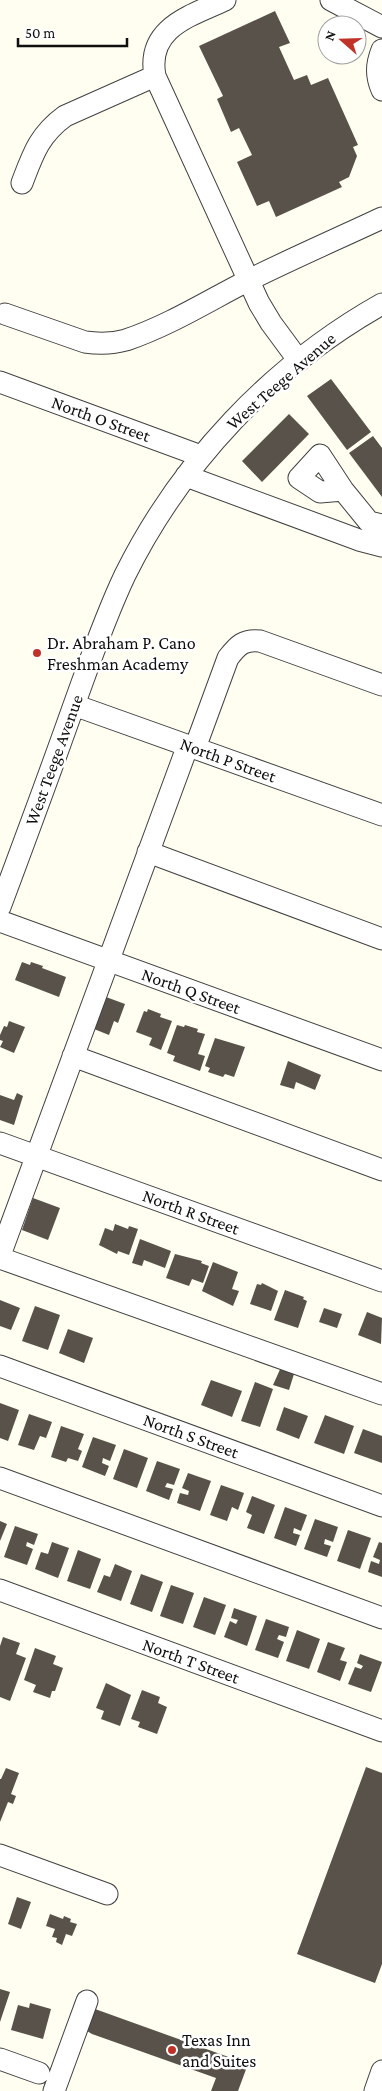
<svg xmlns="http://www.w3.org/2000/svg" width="382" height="2091" font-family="'Crimson Pro',serif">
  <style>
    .building { fill: #58524b }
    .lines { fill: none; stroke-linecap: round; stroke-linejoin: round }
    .minor-casing { stroke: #424242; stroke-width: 23 }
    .minor { stroke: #fff; stroke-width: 21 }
    .poi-dot { fill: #c03127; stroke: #fff; stroke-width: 2 }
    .labels { text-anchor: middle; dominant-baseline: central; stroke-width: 5; stroke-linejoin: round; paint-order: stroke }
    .street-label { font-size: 18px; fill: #0f0f0f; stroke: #fff }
    .poi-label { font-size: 18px; fill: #0f0f0f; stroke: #fff; text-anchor: start }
  </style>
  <rect width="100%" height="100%" fill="#fffef1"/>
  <path class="building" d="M275 11 290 43 279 47 294 80 307 75 311 85 328 78 358 145 353 147 357 156 349 177 339 182 342 187 276 217 269 201 257 206 237 162 252 155 239 128 231 132 217 99 223 96 199 46Z
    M331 379 371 432 347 450 307 396Z
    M289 414 309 434 262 482 242 461Z
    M373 436 382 448V497L349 453Z
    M22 962 30 965 31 962 43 966 42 968 66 977 59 997 15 980Z
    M106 997 125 1004 118 1023 114 1021 109 1035 94 1029Z
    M148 1009 161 1014 160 1017 172 1021 161 1050 149 1045 152 1038 136 1032 144 1011 147 1012Z
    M9 1021 25 1027 14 1053 0 1047 3 1041 0 1040V1035L4 1026 7 1027Z
    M177 1025 184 1027 185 1025 198 1029 197 1032 205 1034 198 1054 205 1056 200 1071 173 1061 175 1056 167 1053Z
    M215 1038 245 1047 234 1077 225 1074 223 1077 208 1072 210 1068 205 1066Z
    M288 1061 321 1075 315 1090 296 1082 294 1089 280 1085Z
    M17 1093 23 1096 14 1125 0 1120V1095L14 1100Z
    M33 1198 60 1208 48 1240 22 1230Z
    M115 1224 128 1229 129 1226 138 1229 129 1255 118 1251 117 1254 99 1245 105 1228 113 1231Z
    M140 1239 171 1251 165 1268 144 1260 142 1266 132 1263Z
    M175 1254 202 1261 201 1263 209 1266 203 1283 192 1279 189 1286 166 1278Z
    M213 1262 238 1272 232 1289 239 1291 233 1306 202 1291Z
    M262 1283 278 1291 271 1311 250 1304 257 1284 261 1285Z
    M285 1290 304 1297 303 1299 307 1301 298 1328 274 1320Z
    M0 1300 20 1308 11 1330 0 1326Z
    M35 1306 60 1315 48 1350 22 1341Z
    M324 1308 342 1314 337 1328 319 1322Z
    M367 1312 382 1318 381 1344 358 1335Z
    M68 1329 93 1338 84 1363 59 1353Z
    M282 1365 294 1374 289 1390 273 1385Z
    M211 1380 242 1391 232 1417 201 1405Z
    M255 1382 273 1389 260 1427 241 1421Z
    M0 1403 19 1410 8 1441 0 1438Z
    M284 1407 308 1416 299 1439 276 1430Z
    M29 1414 52 1422 46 1438 40 1436 34 1450 18 1445Z
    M325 1415 354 1426 344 1454 314 1443Z
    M61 1426 84 1434 78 1449 82 1451 78 1461 68 1458 66 1462 51 1457Z
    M363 1429 382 1436V1463L354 1453Z
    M93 1437 116 1445 110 1461 103 1458 102 1463 109 1466 105 1476 82 1467Z
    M124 1449 148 1458 137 1488 113 1479Z
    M157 1461 180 1469 174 1485 167 1483 165 1487 173 1489 169 1500 146 1491Z
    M188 1473 211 1481 200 1511 177 1503 180 1493 188 1495 189 1491 182 1488Z
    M221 1485 244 1493 238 1510 232 1507 227 1521 210 1515Z
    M252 1496 275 1505 264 1534 247 1528 252 1515 246 1512Z
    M285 1507 307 1515 301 1531 294 1528 293 1533 300 1535 296 1546 274 1538Z
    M315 1519 338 1527 333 1542 325 1539 324 1544 331 1546 327 1557 304 1549Z
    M0 1521 7 1524 0 1541Z
    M15 1526 38 1534 34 1545 27 1542 26 1546 33 1549 27 1565 4 1557Z
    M348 1530 371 1538 360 1569 337 1561Z
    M52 1542 69 1548 58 1578 35 1569 41 1552 48 1554Z
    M379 1542 382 1543V1577L368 1572 371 1561 379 1564 380 1560 373 1557Z
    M78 1550 101 1559 90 1589 67 1581Z
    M115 1564 132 1571 121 1601 97 1592 104 1575 110 1577Z
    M141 1574 163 1582 152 1612 130 1604Z
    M171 1585 194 1593 183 1624 160 1616Z
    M204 1597 226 1605 215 1635 193 1627Z
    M234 1608 257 1616 247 1646 224 1637 230 1621 236 1624 238 1620 231 1618Z
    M266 1619 289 1627 286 1637 279 1635 277 1639 284 1642 278 1658 255 1650Z
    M297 1630 320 1639 309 1669 286 1661Z
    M3 1637 20 1643 16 1654 26 1658 10 1701 0 1697V1646Z
    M328 1642 345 1648 340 1660 347 1662 340 1681 317 1672Z
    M35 1648 56 1656 53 1664 63 1668 55 1691H52L50 1698 33 1692 36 1685 24 1680Z
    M360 1654 382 1662 371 1692 348 1684 355 1667 361 1669 363 1666 357 1663Z
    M106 1683 131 1695 120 1726 101 1719 104 1711 96 1708Z
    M142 1690 160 1697 158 1703 167 1707 157 1734 138 1727 140 1722 131 1719Z
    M366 1767 382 1773V1964L375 1983 297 1954Z
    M6 1768 19 1773 11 1794 16 1796 13 1804 8 1802 0 1822V1779H1Z
    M17 1897 31 1902 21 1929 8 1924Z
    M50 1914 63 1919 64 1916 71 1919 70 1922 77 1924 72 1936 66 1934 62 1945 56 1942 57 1938 52 1937 55 1929 46 1926Z
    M0 1989 10 1992 0 2022Z
    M30 2003 51 2009 43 2039 11 2030 18 2005 29 2008Z
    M95 2009 248 2064 238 2091H211L216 2078 92 2034 87 2031Z"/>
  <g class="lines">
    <defs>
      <path id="minor" d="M225 0C190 16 146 28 155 76L259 303 271 323 299 361
        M331 0 382 27
        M382 50C376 65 376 76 382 90
        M22 183C33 154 39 135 65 116L155 76
        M5 314 85 342C99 344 112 344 126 340 168 326 208 301 247 281 291 259 337 239 382 218
        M0 382 201 456
        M186 476 359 540 382 546
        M343 490 320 492 299 478 320 455 343 490 369 522 382 525
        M74 705 382 815
        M195 748 228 658C238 645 244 639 260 641L382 685
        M148 852 382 939
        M0 907C25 840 50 773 74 705 90 661 105 617 125 575 181 462 272 366 382 304
        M0 921 382 1060
        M73 1056 382 1170
        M0 1143 382 1281
        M0 1255 188 745
        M0 1258 382 1394
        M0 1366 382 1506
        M0 1478 382 1618
        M0 1590 382 1731
        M0 1855 107 1894
        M0 2059 39 2073
        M54 2091 87 2001
        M375 2091 382 2071"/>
    </defs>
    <use href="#minor" class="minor-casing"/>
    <use href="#minor" class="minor"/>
  </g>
  <g class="poi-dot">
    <circle cx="37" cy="653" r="5"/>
    <circle cx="172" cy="2050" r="5"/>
  </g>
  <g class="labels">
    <g class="street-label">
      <text transform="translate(281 381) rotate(-41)">West Teege Avenue</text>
      <text transform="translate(101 419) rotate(20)">North O Street</text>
      <text transform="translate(54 760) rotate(-70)">West Teege Avenue</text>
      <text transform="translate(228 760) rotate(20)">North P Street</text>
      <text transform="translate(191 991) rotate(20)">North Q Street</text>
      <text transform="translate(191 1212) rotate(20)">North R Street</text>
      <text transform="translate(191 1436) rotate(20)">North S Street</text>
      <text transform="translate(191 1661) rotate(20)">North T Street</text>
    </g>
    <g class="poi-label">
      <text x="47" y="643">Dr. Abraham P. Cano<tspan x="47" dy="21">Freshman Academy</tspan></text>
      <text x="182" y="2040">Texas Inn<tspan x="182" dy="21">and Suites</tspan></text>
    </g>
  </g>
  <g transform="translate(342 40) rotate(290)"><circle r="24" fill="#ffffff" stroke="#9f9f9f"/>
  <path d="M0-4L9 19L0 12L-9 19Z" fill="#c03127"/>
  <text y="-8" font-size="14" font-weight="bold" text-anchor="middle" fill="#0f0f0f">N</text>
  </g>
  <path d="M18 38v8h109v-8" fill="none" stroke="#0f0f0f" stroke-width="2.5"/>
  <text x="25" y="38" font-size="15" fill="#0f0f0f" stroke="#ffffff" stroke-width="4" paint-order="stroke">50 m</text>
</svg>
